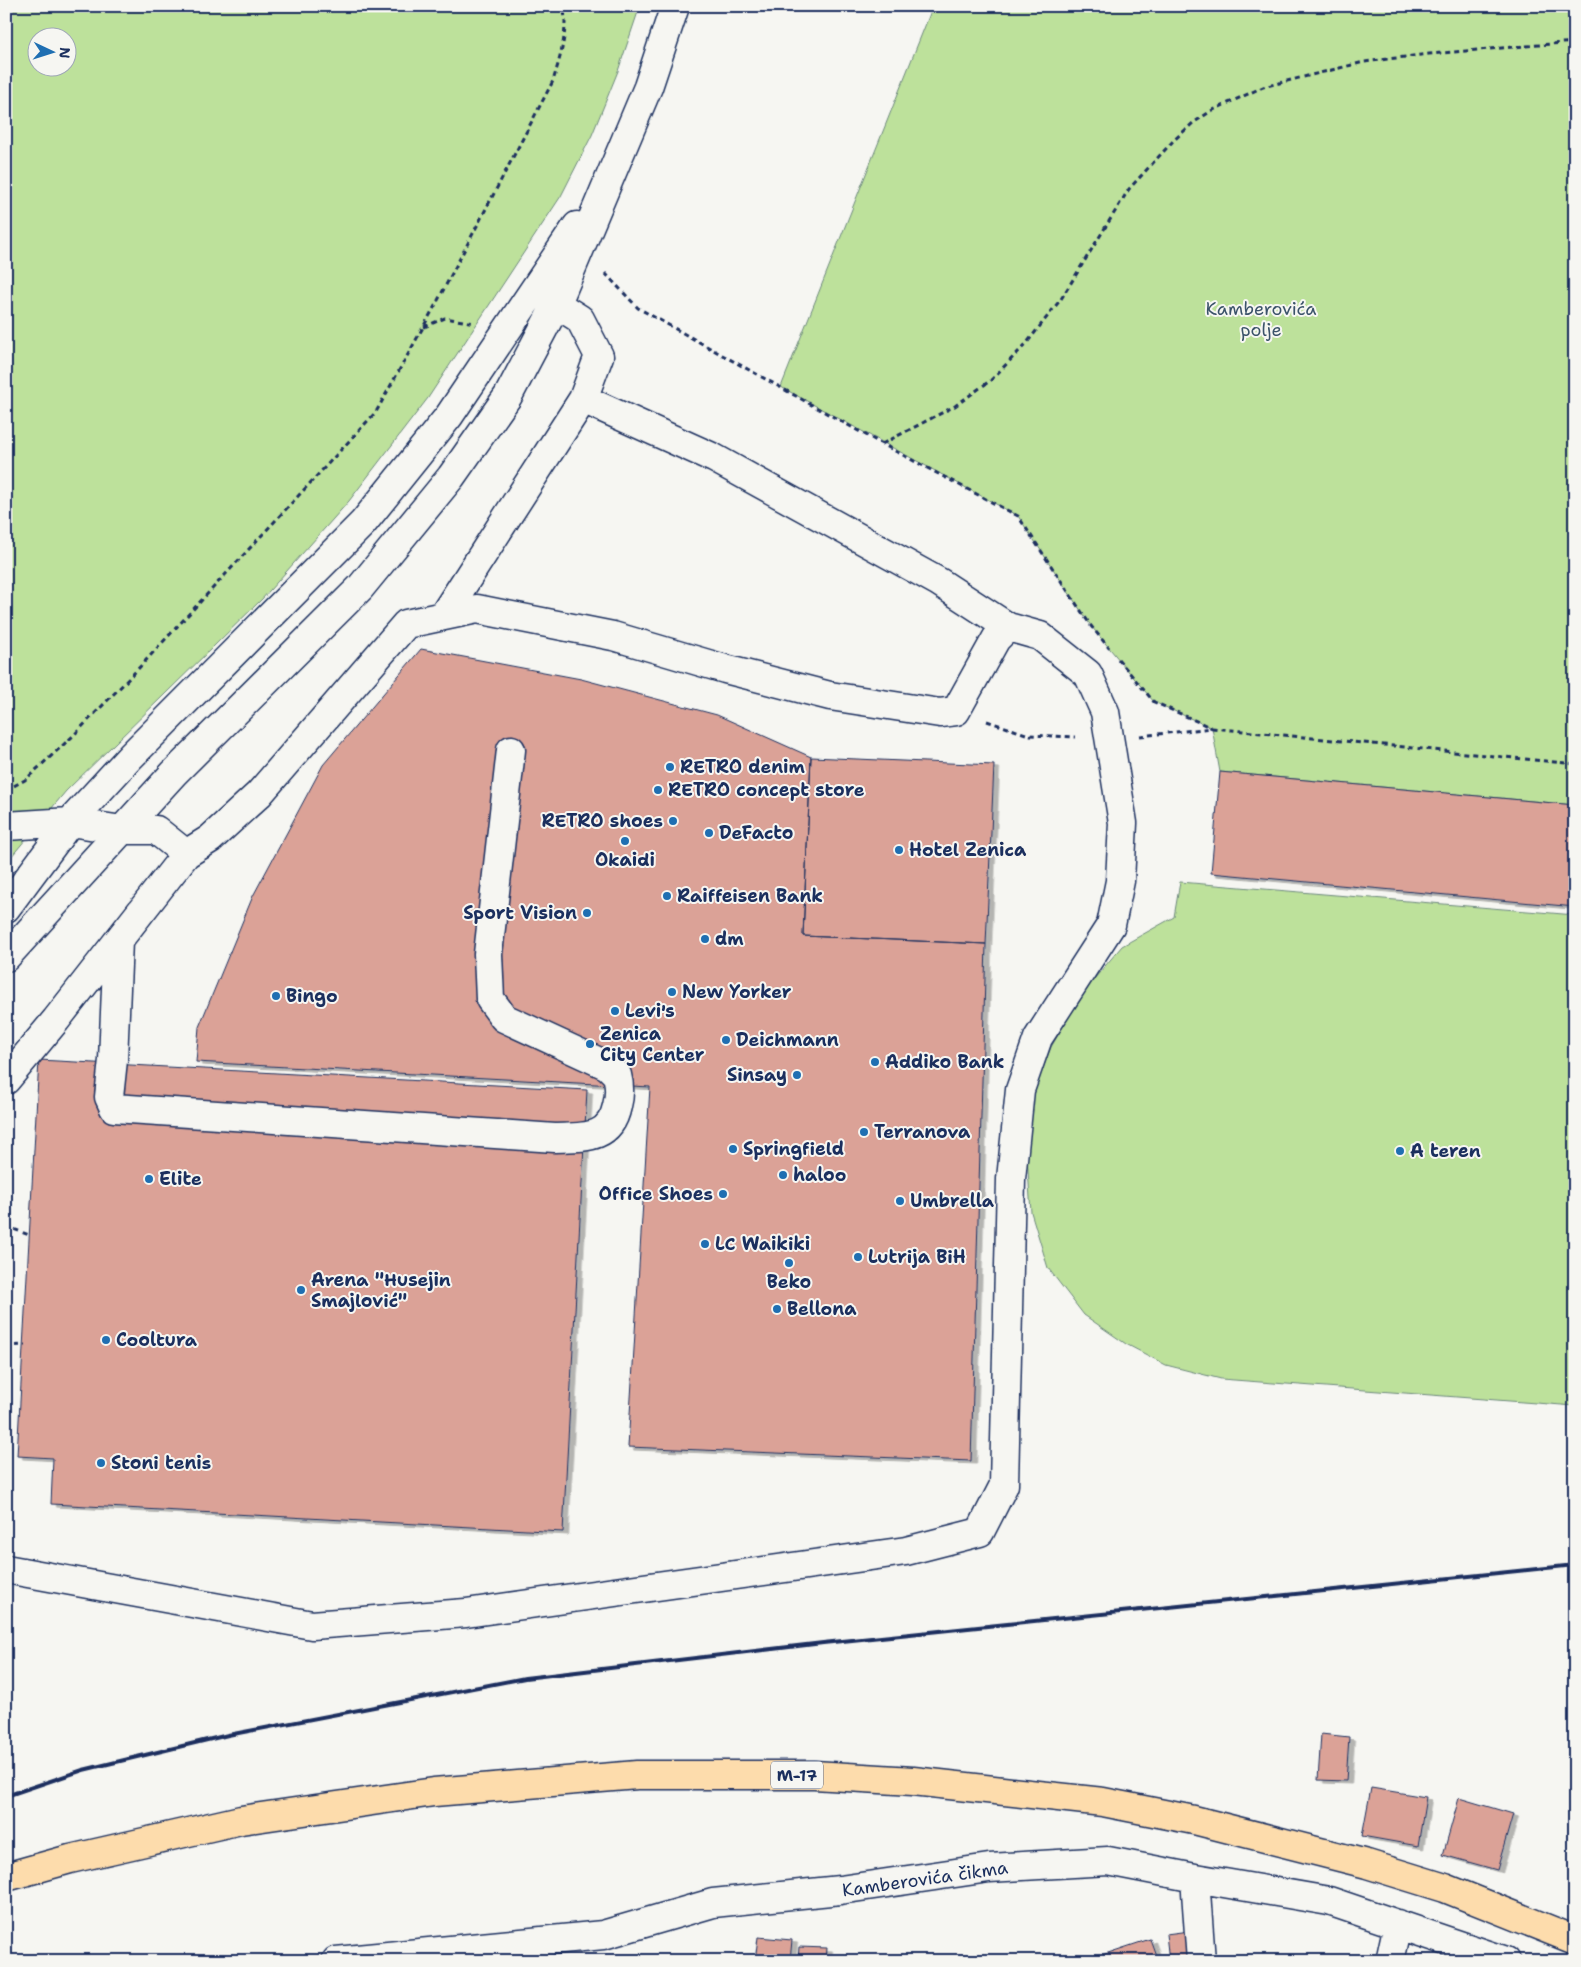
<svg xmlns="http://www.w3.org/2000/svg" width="1581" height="1967" font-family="'Shantell Sans',sans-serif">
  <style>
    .green { fill: #bde19b; stroke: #6c887c; fill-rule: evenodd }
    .building { fill: #dba297; stroke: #1b2f5e; filter: url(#shadow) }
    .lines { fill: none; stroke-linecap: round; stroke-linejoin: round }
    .minor-casing { stroke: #1b2f5e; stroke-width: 31 }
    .highway-casing { stroke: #1b2f5e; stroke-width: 31 }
    .path { stroke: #1b2f5e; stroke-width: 3; stroke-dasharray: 5 4; stroke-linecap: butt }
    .minor { stroke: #f6f6f2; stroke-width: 28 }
    .highway { stroke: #fddcac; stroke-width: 28 }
    .rail { stroke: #1b2f5e; stroke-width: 4 }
    .poi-dot { fill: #1f6fb2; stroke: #f6f6f2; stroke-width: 2 }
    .labels { text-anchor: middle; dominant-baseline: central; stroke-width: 4; stroke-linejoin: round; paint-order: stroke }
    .shield { fill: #f6f6f2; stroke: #5d6b8a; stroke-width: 1 }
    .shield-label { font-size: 16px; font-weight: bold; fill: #1b2f5e }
    .park-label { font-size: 18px; fill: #3b536a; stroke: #f6f6f2 }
    .poi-label { font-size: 18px; font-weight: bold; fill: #1b2f5e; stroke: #f6f6f2; text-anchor: start }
    .street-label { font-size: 18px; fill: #1b2f5e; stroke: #f6f6f2 }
  </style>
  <defs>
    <filter id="shadow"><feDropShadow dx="5.5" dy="3" stdDeviation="0" flood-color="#0004"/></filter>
  </defs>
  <rect width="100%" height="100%" fill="#f6f6f2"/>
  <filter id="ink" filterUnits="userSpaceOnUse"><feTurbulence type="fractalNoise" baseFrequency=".02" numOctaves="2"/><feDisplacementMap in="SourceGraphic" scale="10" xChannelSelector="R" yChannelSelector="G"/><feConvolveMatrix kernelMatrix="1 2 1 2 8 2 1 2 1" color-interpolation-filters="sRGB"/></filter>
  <g filter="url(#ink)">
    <path class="green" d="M6 6H640L618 71 592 135 561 196 428 398 349 501 262 599 66 791 6 863ZM38 38H68V68H38Z
      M933 6H1575V805L1220 772 1212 728 1154 702 1091 626 1018 516 781 387Z
      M1180 882 1575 915V1406L1221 1379 1166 1365 1126 1344 1084 1315 1048 1268 1031 1212 1027 1156 1032 1097 1051 1047 1083 992 1122 946 1174 917Z"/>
    <path class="building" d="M421 649 581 679 717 715 811 757 803 936 986 944 971 1461 628 1447 650 1087 196 1062 199 1027 253 896 323 765Z
      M811 757 994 765 986 944 803 936Z
      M1220 772 1575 805V907L1211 873Z
      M39 1060 587 1090 563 1532 51 1504 53 1458 17 1456Z
      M1321 1734 1349 1737 1346 1781 1318 1780Z
      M1371 1788 1426 1797 1418 1846 1362 1836Z
      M1459 1798 1513 1814 1497 1870 1443 1855Z
      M1189 1931 1192 1961H1169L1166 1934Z
      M758 1937 792 1940 790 1961H755Z
      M1150 1939 1158 1961H1104L1102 1955Z
      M799 1947 827 1948 826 1961H798Z"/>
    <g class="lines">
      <defs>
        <path id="minor" d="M542 295 580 319 599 356 583 399 714 458 939 582 1008 627
          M443 616 583 399
          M6 826 70 822 122 830H156L186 854 210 839 259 794 406 624 477 609 613 636 725 669 830 696 940 713 956 711 996 639 1008 627 1040 636 1088 674 1105 712 1123 823 1120 881 1111 925 1038 1038 1020 1090 1011 1179 1004 1485 980 1532 906 1551 466 1613 312 1625 6 1569
          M6 908 70 822 131 756 363 523 449 416 577 226
          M118 941 113 1060 109 1097 114 1108 555 1138C584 1137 610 1140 617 1106 620 1095 620 1086 617 1075L608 1066 504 1018 490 999 488 954 511 750
          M6 957 174 773 360 588 451 477 508 396 557 303 648 87 675 6
          M6 1080 56 1020 186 854
          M1195 1878 1201 1961
          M336 1961 603 1935 713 1903 840 1890 989 1868 1108 1861 1195 1878 1329 1901 1506 1961
          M1390 1961 1398 1924"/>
        <path id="highway" d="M6 1877 70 1859 241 1820 434 1792 637 1775H814L913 1781 1103 1802 1194 1820 1367 1864 1445 1888 1575 1940"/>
      </defs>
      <use href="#minor" class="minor-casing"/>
      <use href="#highway" class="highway-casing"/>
      <path class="path" d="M605 273 638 308 882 444 1018 516 1091 626 1109 648
        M424 327 445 318 475 323
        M882 444 955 406 991 380 1026 344 1061 299 1129 189 1174 140 1193 123 1211 111 1263 87 1364 62 1429 54 1575 42
        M1118 659 1154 702 1212 728
        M987 721 1029 735 1076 737
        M1140 736 1212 728 1575 764
        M6 790 25 780 73 736 136 671 376 412 436 304 553 81C560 58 569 30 563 6
        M6 1226 29 1235
        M6 1346 25 1345"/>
      <use href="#minor" class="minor"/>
      <use href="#highway" class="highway"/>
      <path class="rail" d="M6 1796 83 1770 228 1735 525 1678 823 1643 1575 1565"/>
    </g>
  </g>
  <g class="poi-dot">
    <circle cx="670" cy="767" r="5"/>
    <circle cx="658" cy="790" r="5"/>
    <circle cx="673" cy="821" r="5"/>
    <circle cx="709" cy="833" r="5"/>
    <circle cx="625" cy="841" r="5"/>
    <circle cx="899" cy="850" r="5"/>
    <circle cx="667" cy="896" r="5"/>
    <circle cx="587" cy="913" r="5"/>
    <circle cx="705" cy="939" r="5"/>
    <circle cx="672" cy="992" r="5"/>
    <circle cx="276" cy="996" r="5"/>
    <circle cx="615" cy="1011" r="5"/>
    <circle cx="726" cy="1040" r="5"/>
    <circle cx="590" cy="1044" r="5"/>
    <circle cx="875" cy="1062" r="5"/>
    <circle cx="797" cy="1075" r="5"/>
    <circle cx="864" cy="1132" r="5"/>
    <circle cx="733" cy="1149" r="5"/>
    <circle cx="1400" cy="1151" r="5"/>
    <circle cx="783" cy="1175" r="5"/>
    <circle cx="149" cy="1179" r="5"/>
    <circle cx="723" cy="1194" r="5"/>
    <circle cx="900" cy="1201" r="5"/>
    <circle cx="705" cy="1244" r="5"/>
    <circle cx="858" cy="1257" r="5"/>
    <circle cx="789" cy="1263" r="5"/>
    <circle cx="301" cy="1290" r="5"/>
    <circle cx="777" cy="1309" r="5"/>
    <circle cx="106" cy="1340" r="5"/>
    <circle cx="101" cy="1463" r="5"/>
  </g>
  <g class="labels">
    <rect class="shield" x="771" y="1761.5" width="52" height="27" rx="4"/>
    <g class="shield-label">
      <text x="797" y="1775">M-17</text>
    </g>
    <g class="park-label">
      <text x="1261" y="309">Kamberovića<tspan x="1261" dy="21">polje</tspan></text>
    </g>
    <g class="poi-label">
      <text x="680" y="767">RETRO denim</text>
      <text x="668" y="790">RETRO concept store</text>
      <text x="663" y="821" text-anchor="end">RETRO shoes</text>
      <text x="719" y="833">DeFacto</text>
      <text x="909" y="850">Hotel Zenica</text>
      <text x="625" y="860" text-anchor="middle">Okaidi</text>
      <text x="677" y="896">Raiffeisen Bank</text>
      <text x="577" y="913" text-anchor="end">Sport Vision</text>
      <text x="715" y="939">dm</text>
      <text x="682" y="992">New Yorker</text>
      <text x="286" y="996">Bingo</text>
      <text x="625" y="1011">Levi's</text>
      <text x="600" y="1034">Zenica<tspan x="600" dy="21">City Center</tspan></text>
      <text x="736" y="1040">Deichmann</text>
      <text x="885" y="1062">Addiko Bank</text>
      <text x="787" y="1075" text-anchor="end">Sinsay</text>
      <text x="874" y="1132">Terranova</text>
      <text x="743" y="1149">Springfield</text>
      <text x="1410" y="1151">A teren</text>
      <text x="793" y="1175">haloo</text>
      <text x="159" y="1179">Elite</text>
      <text x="713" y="1194" text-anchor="end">Office Shoes</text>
      <text x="910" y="1201">Umbrella</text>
      <text x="715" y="1244">LC Waikiki</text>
      <text x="868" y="1257">Lutrija BiH</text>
      <text x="311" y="1280">Arena "Husejin<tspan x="311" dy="21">Smajlović"</tspan></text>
      <text x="789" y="1282" text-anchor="middle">Beko</text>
      <text x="787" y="1309">Bellona</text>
      <text x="116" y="1340">Cooltura</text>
      <text x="111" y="1463">Stoni tenis</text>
    </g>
    <g class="street-label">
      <text transform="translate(925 1879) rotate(-8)">Kamberovića čikma</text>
    </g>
  </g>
  <rect width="1581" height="1967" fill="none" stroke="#f6f6f2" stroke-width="25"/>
  <rect x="12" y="12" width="1556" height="1942" fill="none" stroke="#1b2f5e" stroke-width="2" filter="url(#ink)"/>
  <g transform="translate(52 52) rotate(94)"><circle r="24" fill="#f6f6f2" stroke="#9ea6b7"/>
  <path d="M0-4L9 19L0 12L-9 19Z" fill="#1f6fb2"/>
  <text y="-8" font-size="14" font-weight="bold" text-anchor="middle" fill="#1b2f5e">N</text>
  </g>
</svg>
